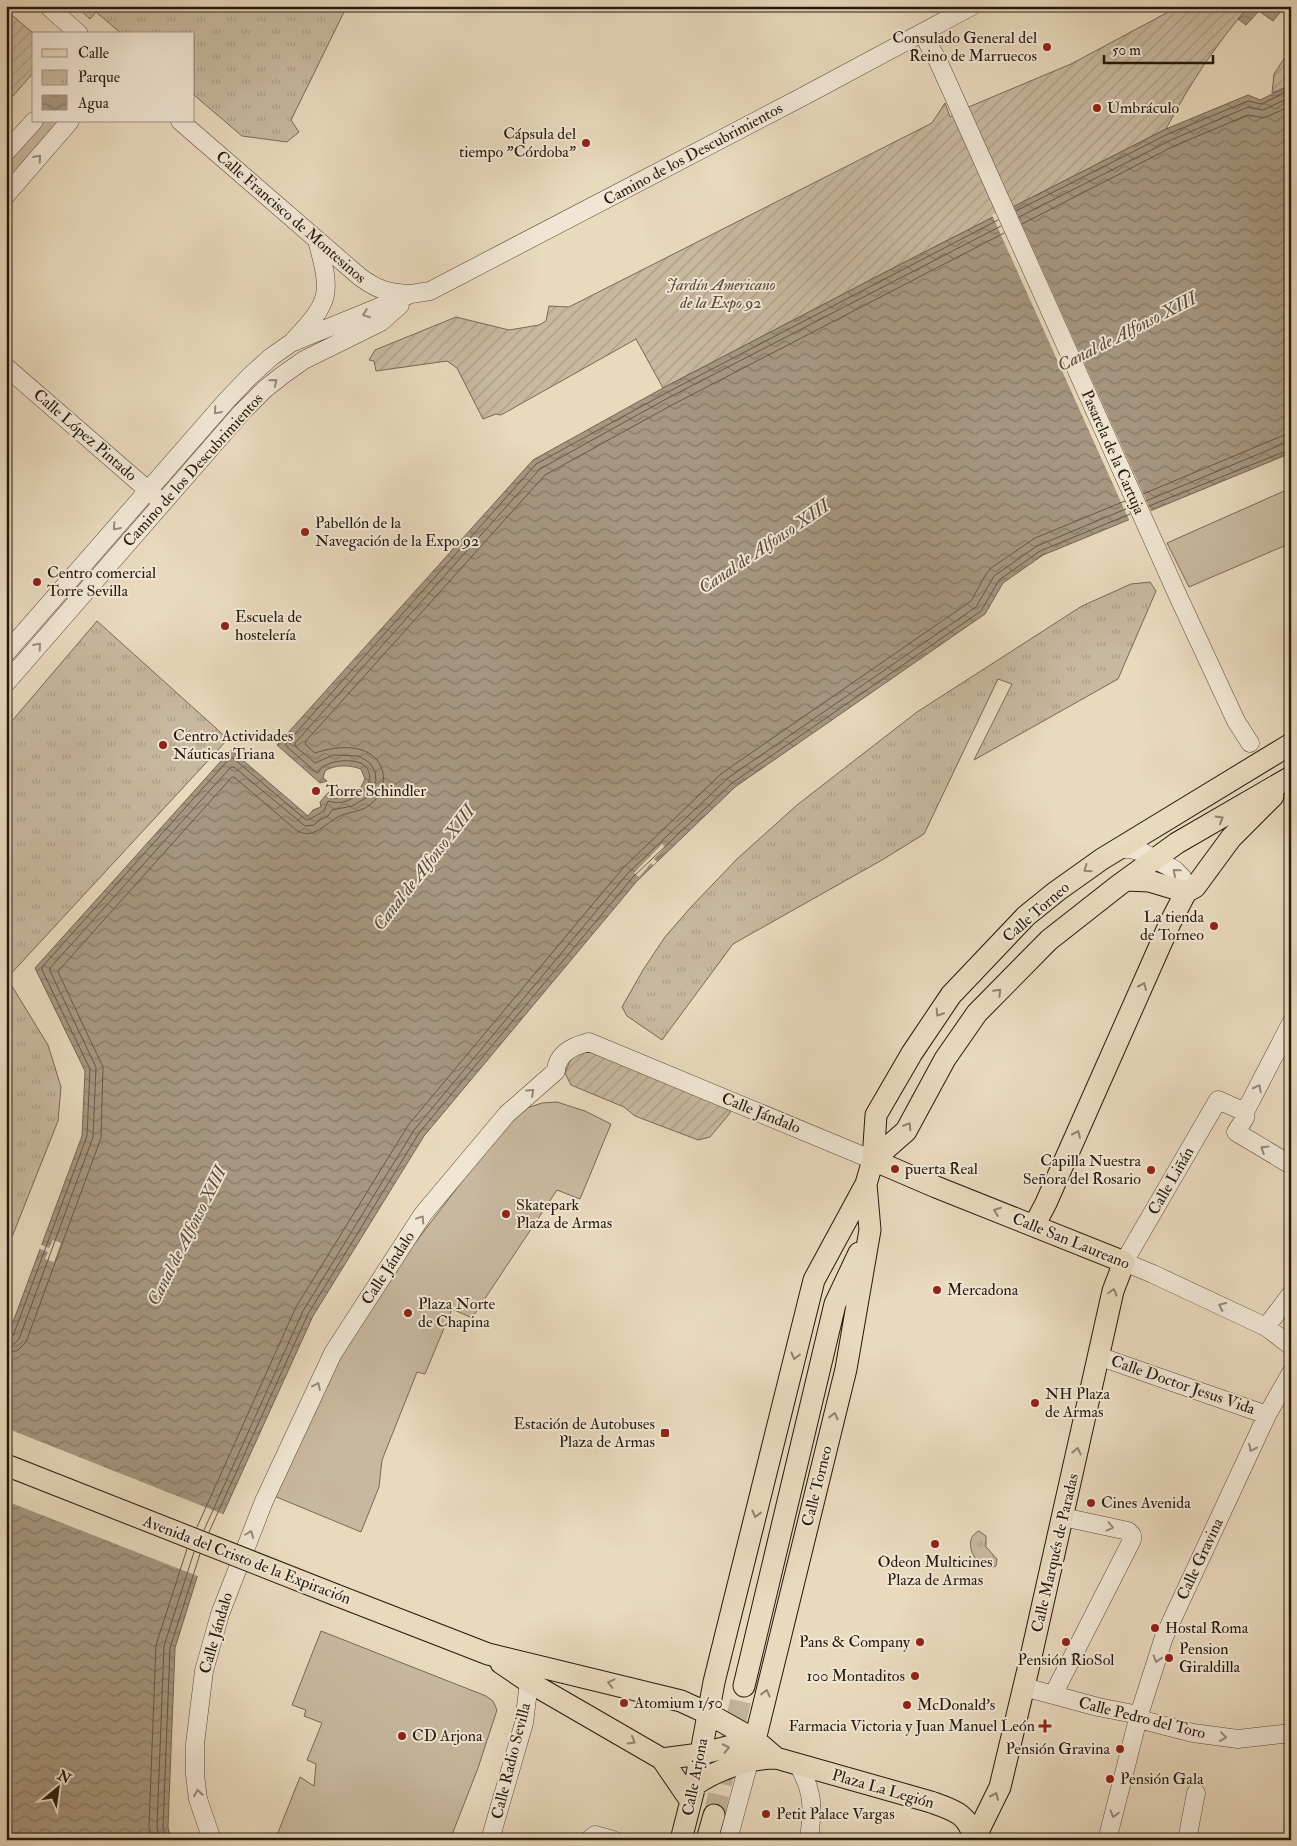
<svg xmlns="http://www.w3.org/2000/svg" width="1297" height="1846" font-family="'IM FELL Double Pica',serif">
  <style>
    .grass { fill: #c8b89f; stroke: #776856 }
    .park { fill: url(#park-tufts); stroke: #776856 }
    .garden { fill: url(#garden-furrows); stroke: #776856 }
    .water { fill: url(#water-waves); stroke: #736452 }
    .pier { fill: #e9d9bd }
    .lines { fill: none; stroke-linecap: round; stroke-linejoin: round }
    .shore { stroke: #665846; stroke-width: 1 }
    .major-tunnel { stroke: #c2b29a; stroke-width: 21; stroke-dasharray: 21 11; stroke-linecap: butt }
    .minor-casing { stroke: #574838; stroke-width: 19 }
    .major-casing { stroke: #26180c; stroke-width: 23 }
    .minor { stroke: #f1e6d4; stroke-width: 18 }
    .major { stroke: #e9d9bd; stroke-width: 21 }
    .major-bridge-casing { stroke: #26180c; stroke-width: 23; stroke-linecap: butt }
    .major-bridge { stroke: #e9d9bd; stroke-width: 21 }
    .oneway { stroke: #96897a }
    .oneway2 { stroke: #91826d }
    .poi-dot { fill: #8f2418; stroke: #f1e6d4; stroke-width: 2 }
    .labels { text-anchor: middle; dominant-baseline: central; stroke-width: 4; stroke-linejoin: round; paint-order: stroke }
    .poi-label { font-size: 16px; fill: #26180c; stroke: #f1e6d4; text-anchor: start }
    .street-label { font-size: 16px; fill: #26180c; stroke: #f1e6d4 }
    .park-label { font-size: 16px; font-style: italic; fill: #574838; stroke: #f1e6d4 }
    .water-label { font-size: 18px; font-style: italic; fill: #5a4b3b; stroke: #f1e6d4 }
  </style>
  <defs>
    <pattern id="park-tufts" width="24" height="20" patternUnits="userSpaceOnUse" patternTransform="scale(1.25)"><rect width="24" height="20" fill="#c8b89f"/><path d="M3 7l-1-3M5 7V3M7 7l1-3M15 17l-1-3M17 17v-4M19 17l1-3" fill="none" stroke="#ac9d88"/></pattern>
    <pattern id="garden-furrows" width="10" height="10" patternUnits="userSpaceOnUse" patternTransform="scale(1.25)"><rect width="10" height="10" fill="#c8b89f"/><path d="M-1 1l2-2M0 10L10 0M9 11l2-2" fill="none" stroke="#ac9d88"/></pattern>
    <pattern id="water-waves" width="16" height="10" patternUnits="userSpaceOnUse" patternTransform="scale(1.25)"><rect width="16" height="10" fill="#a79781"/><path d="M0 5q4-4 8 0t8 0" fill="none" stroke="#887a68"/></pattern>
  </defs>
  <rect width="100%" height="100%" fill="#e9d9bd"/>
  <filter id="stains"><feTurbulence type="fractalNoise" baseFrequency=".004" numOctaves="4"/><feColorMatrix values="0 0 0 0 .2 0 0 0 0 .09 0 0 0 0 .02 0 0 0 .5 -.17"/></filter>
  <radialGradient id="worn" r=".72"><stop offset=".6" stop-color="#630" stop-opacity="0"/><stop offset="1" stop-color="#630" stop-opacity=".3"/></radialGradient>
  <path class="grass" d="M43 121H61L6 185V163Z
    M1291 488V543L1189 587 1167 543Z
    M557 1102 585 1111 611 1124 580 1199 557 1190 472 1318 452 1309 425 1374 417 1372 382 1460 379 1487 361 1532 274 1496 337 1362 402 1260 470 1171 514 1118 527 1108 542 1103Z
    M321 1631 486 1696 493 1701 497 1710 478 1768 450 1840H275L300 1777 314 1786 316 1764 307 1760 322 1723 304 1716 306 1710 292 1705Z"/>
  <path class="park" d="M76 6H347L291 120 299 132 287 142 242 136 194 95V34H122L96 12 90 19Z
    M1150 582 1156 591 1118 679 974 760 1012 684 998 679 924 834 882 860 733 944 662 1040 627 1016 622 1007 643 970 665 937 691 907 737 859 797 805 917 712 1082 606 1131 584Z
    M97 621 228 739 7 978 48 1045 61 1087 58 1121 6 1252V728Z
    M979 1531 986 1536V1547L997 1559 996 1566C978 1574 959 1540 979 1531Z"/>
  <path class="garden" d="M1171 6H1249C1216 44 1189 85 1166 129L903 263 663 388 636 339 501 415 496 414 483 419 457 368 447 361 376 371 374 361 369 360 375 350 456 317 509 330 539 325 546 321 549 306 569 307 932 123 945 103 950 117 971 106 1071 64 1172 10Z
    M6 10 34 34V72L12 97H6Z
    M1291 48V85L1272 93 1274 74Z
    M589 1051 730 1107V1113L710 1137 698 1140 635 1116 624 1107 571 1085 565 1073 572 1056Z"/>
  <path class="water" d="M1249 6H1291V15L1283 9 1273 21 1259 11 1246 25 1238 19Z
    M1291 85V453L1043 555 1003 583 985 614 735 787 637 881 424 1136 313 1316 203 1558 175 1648 168 1827 171 1840H6V1341L82 1136 85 1071 35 968 231 750 308 816 313 810 321 807 320 802 328 793 331 792 335 799 360 789 365 779 361 769C350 765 335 764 325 771L323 778 327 781 320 783 277 745 533 460 663 388 903 263 1166 129 1248 95 1260 100Z"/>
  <path class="pier" d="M1013 205 1152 513 1130 522 992 215Z
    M662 844 665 847 654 859 657 862 653 865 651 863 639 877 634 873Z
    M53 1240 61 1243 54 1262 45 1259 48 1252 38 1248 39 1244 49 1248Z
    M6 1428 225 1515 205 1559 200 1577 6 1501Z"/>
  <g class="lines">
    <path class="shore" d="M1016 211 1168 134 1248 101 1261 104 1291 90
      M1019 217 1171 140 1248 107 1263 110 1291 97
      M1022 224 1174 146 1248 115 1264 118 1291 106
      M1143 494 1282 436 1291 435
      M1146 501 1285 443 1291 442
      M1149 506 1291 449
      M6 1340 10 1339 13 1336 87 1136 90 1069 42 970V967L230 758H233L306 820C310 820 320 813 324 811L328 801C339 804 345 803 356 796 367 790 376 776 364 765 356 758 324 759 319 772L317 773 286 746V744L536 464 666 393 998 220
      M6 1346 14 1344 19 1339 93 1137 96 1067 50 971V968L231 767H234L305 826 314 825 320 820 328 816 332 810 352 806 366 798 376 781 375 771 370 763 359 756 333 755 315 763 295 746V743L540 469 668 398 1001 226
      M6 1354 18 1350 26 1342 101 1138 103 1067 58 972 59 970 232 777H234L296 830C312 840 323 826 336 818 347 811 364 813 374 801 381 794 385 783 383 773 376 742 338 745 315 753L306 745 305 742 545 475 672 405 1004 233
      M197 1527 296 1307 409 1124 623 868 722 773 971 601 986 574 991 568 1035 538 1125 501
      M204 1530 303 1311 414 1130 628 873 728 778 976 607 994 576 1037 546 1128 508
      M209 1532 308 1314 419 1133 633 877 732 783 981 611 999 580 1040 551 1130 514
      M152 1840 149 1826 156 1645 187 1549
      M159 1840 157 1826 164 1646 194 1552
      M166 1840 163 1827 170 1648 200 1554"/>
    <path class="major-tunnel" d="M714 1815 744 1686"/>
    <defs>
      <path id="minor" d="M48 6 79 34
        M922 33 938 61 1178 596 1236 721 1250 743
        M180 121 360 277C378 290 388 293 411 294
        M6 152 34 121
        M6 195 70 121
        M294 340C332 300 331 293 317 240
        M6 367 157 498
        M6 653 227 400 250 376 271 357 291 343 411 294 430 291 804 96 972 6
        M6 683 242 412 265 389 284 374 304 360 381 322 400 305
        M1117 849H1130L1142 852 1175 870 1182 877 1186 892
        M1291 1023 1245 1112V1118L1236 1132 1291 1165
        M1245 1112 1218 1100 1124 1262 1153 1274 1266 1327 1291 1346
        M1266 1327 1291 1294
        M1098 1356 1267 1415
        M1024 1687 1098 1707 1139 1715 1146 1721 1193 1733 1238 1739 1291 1733
        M1053 1695 1132 1540V1535L1128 1531 1063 1517
        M798 1764C814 1794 813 1807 809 1840
        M212 1840 198 1799 195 1775V1744L204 1671 220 1614 264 1501 333 1353 423 1214 507 1114 556 1071C557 1053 573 1046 589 1042L873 1160
        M490 1840 524 1723 529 1682
        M589 1840 595 1835 613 1840
        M728 1840 752 1751
        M1107 1840 1139 1715 1164 1637 1267 1415 1291 1373
        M1187 1840 1196 1793"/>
      <path id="major" d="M1126 880 1149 881 1186 892
        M873 1160 936 1187 1124 1262 1113 1291 1030 1661 1000 1787 974 1840
        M873 1160 906 1131 945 1059 977 1013 1049 940 1119 885 1177 843 1291 777
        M1034 1226 1046 1203 1170 923 1186 892 1195 887 1231 838 1273 796
        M336 1595 488 1654 681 1701 707 1713 755 1740 776 1758
        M501 1663 529 1682 662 1759 690 1800
        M744 1686 835 1304 859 1253
        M755 1740 846 1369 870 1230 866 1184
        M662 1759 700 1754 755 1740
        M695 1785C715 1770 751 1758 776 1758L931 1802C954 1810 969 1814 974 1840
        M681 1840 695 1785 714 1682 814 1280 866 1184 873 1160 876 1115 912 1053 951 995 1026 916 1057 891 1102 859 1291 744
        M707 1840 714 1815"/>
    </defs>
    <use href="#minor" class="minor-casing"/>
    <use href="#major" class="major-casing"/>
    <use href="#minor" class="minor"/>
    <use href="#major" class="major"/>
    <defs>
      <path id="major-bridge" d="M6 1465 336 1595"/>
    </defs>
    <use href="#major-bridge" class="major-bridge-casing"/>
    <use href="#major-bridge" class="major-bridge"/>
  </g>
  <defs><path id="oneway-chevron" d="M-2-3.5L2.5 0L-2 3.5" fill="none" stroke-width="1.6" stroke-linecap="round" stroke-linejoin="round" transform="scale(1.25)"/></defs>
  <g class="oneway">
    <use href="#oneway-chevron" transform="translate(38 158) rotate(-49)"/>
    <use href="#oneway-chevron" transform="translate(366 314) rotate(159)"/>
    <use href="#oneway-chevron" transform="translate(274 382) rotate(-39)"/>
    <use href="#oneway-chevron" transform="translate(217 411) rotate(131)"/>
    <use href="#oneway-chevron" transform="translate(116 527) rotate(131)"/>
    <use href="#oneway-chevron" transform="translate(38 646) rotate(-49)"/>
    <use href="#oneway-chevron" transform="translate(1176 872) rotate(-139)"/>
    <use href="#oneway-chevron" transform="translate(1258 1088) rotate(-63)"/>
    <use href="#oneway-chevron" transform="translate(531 1092) rotate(-42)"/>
    <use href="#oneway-chevron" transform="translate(1264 1149) rotate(-148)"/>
    <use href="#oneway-chevron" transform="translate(421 1219) rotate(-56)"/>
    <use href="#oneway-chevron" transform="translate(1222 1306) rotate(-155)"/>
    <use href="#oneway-chevron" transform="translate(317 1386) rotate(-65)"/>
    <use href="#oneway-chevron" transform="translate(1252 1448) rotate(115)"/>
    <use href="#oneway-chevron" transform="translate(1110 1527) rotate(13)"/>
    <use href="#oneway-chevron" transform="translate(250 1534) rotate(-69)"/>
    <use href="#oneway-chevron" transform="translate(1157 1659) rotate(107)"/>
    <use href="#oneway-chevron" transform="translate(1223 1737) rotate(7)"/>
    <use href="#oneway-chevron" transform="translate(198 1793) rotate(-99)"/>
    <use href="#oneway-chevron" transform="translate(1114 1814) rotate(105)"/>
  </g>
  <g class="oneway2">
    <use href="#oneway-chevron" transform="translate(1220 819) rotate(-30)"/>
    <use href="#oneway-chevron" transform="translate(1087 869) rotate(145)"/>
    <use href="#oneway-chevron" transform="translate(1143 986) rotate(-66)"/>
    <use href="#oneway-chevron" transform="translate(998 992) rotate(-46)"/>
    <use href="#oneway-chevron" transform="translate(939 1013) rotate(123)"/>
    <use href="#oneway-chevron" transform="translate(908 1126) rotate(-58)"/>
    <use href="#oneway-chevron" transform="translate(1077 1134) rotate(-66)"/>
    <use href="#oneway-chevron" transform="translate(997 1211) rotate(-159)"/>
    <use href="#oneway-chevron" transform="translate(1113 1292) rotate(-74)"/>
    <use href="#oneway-chevron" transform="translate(795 1356) rotate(104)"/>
    <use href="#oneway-chevron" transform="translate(834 1416) rotate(-76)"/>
    <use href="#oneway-chevron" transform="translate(1077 1451) rotate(-77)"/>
    <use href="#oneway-chevron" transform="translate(756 1514) rotate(104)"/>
    <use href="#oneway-chevron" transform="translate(611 1683) rotate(-167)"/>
    <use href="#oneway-chevron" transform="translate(766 1693) rotate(-76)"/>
    <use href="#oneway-chevron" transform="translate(632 1741) rotate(30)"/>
    <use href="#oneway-chevron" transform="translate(726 1748) rotate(-12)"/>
    <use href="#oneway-chevron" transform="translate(995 1796) rotate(-66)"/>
  </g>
  <g class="poi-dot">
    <circle cx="1047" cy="47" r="5"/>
    <circle cx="1097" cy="108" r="5"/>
    <circle cx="586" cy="143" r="5"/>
    <circle cx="305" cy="532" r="5"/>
    <circle cx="37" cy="582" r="5"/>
    <circle cx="225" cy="626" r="5"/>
    <circle cx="163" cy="745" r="5"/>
    <circle cx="316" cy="791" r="5"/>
    <circle cx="1214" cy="926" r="5"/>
    <circle cx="895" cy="1169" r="5"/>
    <circle cx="1151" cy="1170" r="5"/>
    <circle cx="506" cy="1214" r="5"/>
    <circle cx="937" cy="1290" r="5"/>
    <circle cx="408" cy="1313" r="5"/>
    <circle cx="1035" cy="1403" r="5"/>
    <rect x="660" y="1428" width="10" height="10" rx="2.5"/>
    <circle cx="1091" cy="1503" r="5"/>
    <circle cx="935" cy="1544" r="5"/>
    <circle cx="1155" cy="1628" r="5"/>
    <circle cx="920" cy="1642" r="5"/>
    <circle cx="1066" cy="1642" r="5"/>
    <circle cx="1169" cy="1658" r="5"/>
    <circle cx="915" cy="1676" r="5"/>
    <circle cx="624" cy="1703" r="5"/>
    <circle cx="907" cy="1705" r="5"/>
    <path d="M1042.5 1718.5h5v5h5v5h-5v5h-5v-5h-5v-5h5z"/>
    <circle cx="402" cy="1736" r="5"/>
    <circle cx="1120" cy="1749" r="5"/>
    <circle cx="1110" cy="1779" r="5"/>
    <circle cx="766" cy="1814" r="5"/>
  </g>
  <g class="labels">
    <g class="poi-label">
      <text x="1037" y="38" text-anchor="end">Consulado General del<tspan x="1037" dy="18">Reino de Marruecos</tspan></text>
      <text x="1107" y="108">Umbráculo</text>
      <text x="576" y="134" text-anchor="end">Cápsula del<tspan x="576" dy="18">tiempo "Córdoba"</tspan></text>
      <text x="315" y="523">Pabellón de la<tspan x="315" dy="18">Navegación de la Expo 92</tspan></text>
      <text x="47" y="573">Centro comercial<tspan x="47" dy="18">Torre Sevilla</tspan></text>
      <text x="235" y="617">Escuela de<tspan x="235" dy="18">hostelería</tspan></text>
      <text x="173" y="736">Centro Actividades<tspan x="173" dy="18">Náuticas Triana</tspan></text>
      <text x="326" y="791">Torre Schindler</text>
      <text x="1204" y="917" text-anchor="end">La tienda<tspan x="1204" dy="18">de Torneo</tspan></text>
      <text x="1141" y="1161" text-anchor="end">Capilla Nuestra<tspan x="1141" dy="18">Señora del Rosario</tspan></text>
      <text x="905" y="1169">puerta Real</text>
      <text x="516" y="1205">Skatepark<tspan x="516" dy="18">Plaza de Armas</tspan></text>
      <text x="947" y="1290">Mercadona</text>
      <text x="418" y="1304">Plaza Norte<tspan x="418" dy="18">de Chapina</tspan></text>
      <text x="1045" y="1394">NH Plaza<tspan x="1045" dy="18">de Armas</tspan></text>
      <text x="655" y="1424" text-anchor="end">Estación de Autobuses<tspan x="655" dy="18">Plaza de Armas</tspan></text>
      <text x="1101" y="1503">Cines Avenida</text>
      <text x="935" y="1562" text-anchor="middle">Odeon Multicines<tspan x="935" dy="18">Plaza de Armas</tspan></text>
      <text x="1165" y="1628">Hostal Roma</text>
      <text x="910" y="1642" text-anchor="end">Pans &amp; Company</text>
      <text x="1179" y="1649">Pension<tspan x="1179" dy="18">Giraldilla</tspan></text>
      <text x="1066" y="1660" text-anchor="middle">Pensión RioSol</text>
      <text x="905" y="1676" text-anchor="end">100 Montaditos</text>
      <text x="634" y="1703">Atomium 1/50</text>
      <text x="917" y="1705">McDonald's</text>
      <text x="1035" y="1726" text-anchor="end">Farmacia Victoria y Juan Manuel León</text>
      <text x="412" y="1736">CD Arjona</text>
      <text x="1110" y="1749" text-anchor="end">Pensión Gravina</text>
      <text x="1120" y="1779">Pensión Gala</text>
      <text x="776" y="1814">Petit Palace Vargas</text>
    </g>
    <g class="street-label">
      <text transform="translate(693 154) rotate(-28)">Camino de los Descubrimientos</text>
      <text transform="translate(291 217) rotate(41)">Calle Francisco de Montesinos</text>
      <text transform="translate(85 435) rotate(41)">Calle López Pintado</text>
      <text transform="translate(1113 452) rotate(66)">Pasarela de la Cartuja</text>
      <text transform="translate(193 470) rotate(-48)">Camino de los Descubrimientos</text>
      <text transform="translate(1036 912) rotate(-41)">Calle Torneo</text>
      <text transform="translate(761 1113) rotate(22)">Calle Jándalo</text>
      <text transform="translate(1171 1181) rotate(-60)">Calle Liñán</text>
      <text transform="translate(1071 1241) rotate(22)">Calle San Laureano</text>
      <text transform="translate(388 1268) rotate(-57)">Calle Jándalo</text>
      <text transform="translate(1183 1385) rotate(19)">Calle Doctor Jesus Vida</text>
      <text transform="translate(817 1486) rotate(-76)">Calle Torneo</text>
      <text transform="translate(1055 1553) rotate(-77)">Calle Marqués de Paradas</text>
      <text transform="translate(1200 1559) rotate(-65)">Calle Gravina</text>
      <text transform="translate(247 1560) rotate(21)">Avenida del Cristo de la Expiración</text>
      <text transform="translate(216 1633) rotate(-74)">Calle Jándalo</text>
      <text transform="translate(1142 1718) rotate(14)">Calle Pedro del Toro</text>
      <text transform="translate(511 1761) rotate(-76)">Calle Radio Sevilla</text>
      <text transform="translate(695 1777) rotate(-79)">Calle Arjona</text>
      <text transform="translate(883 1789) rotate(16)">Plaza La Legión</text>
    </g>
    <g class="park-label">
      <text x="721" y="285">Jardín Americano<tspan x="721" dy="18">de la Expo 92</tspan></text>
    </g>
    <g class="water-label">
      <text transform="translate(1127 332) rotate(-27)">Canal de Alfonso XIII</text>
      <text transform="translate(764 547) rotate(-34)">Canal de Alfonso XIII</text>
      <text transform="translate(424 868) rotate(-52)">Canal de Alfonso XIII</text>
      <text transform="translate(187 1236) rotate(-63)">Canal de Alfonso XIII</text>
    </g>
  </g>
  <rect width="1297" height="1846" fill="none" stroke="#e9d9bd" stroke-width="25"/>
  <rect x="8" y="8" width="1282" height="1831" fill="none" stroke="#26180c" stroke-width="2.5"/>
  <rect x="12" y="12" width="1272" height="1821" fill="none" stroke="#26180c"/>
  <rect x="32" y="32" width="162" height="90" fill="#f1e6d4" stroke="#a09484"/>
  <rect x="42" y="49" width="25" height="8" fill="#e9d9bd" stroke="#a09484"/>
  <text x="78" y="58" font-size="15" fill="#26180c">Calle</text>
  <rect x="42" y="70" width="25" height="15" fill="url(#park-tufts)" stroke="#a09484"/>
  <text x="78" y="82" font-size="15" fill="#26180c">Parque</text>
  <rect x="42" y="95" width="25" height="15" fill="url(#water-waves)" stroke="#a09484"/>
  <text x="78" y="108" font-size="15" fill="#26180c">Agua</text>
  <g transform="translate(58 1788) rotate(29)" stroke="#f1e6d4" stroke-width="4" paint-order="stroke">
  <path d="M0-4L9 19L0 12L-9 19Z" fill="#26180c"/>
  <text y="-8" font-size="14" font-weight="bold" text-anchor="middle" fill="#26180c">N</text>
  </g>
  <path d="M1104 55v8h109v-8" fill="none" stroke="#26180c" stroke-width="2.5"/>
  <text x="1112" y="55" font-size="15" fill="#26180c" stroke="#f1e6d4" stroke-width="4" paint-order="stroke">50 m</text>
  <rect width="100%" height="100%" filter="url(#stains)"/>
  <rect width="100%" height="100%" fill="url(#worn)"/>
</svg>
